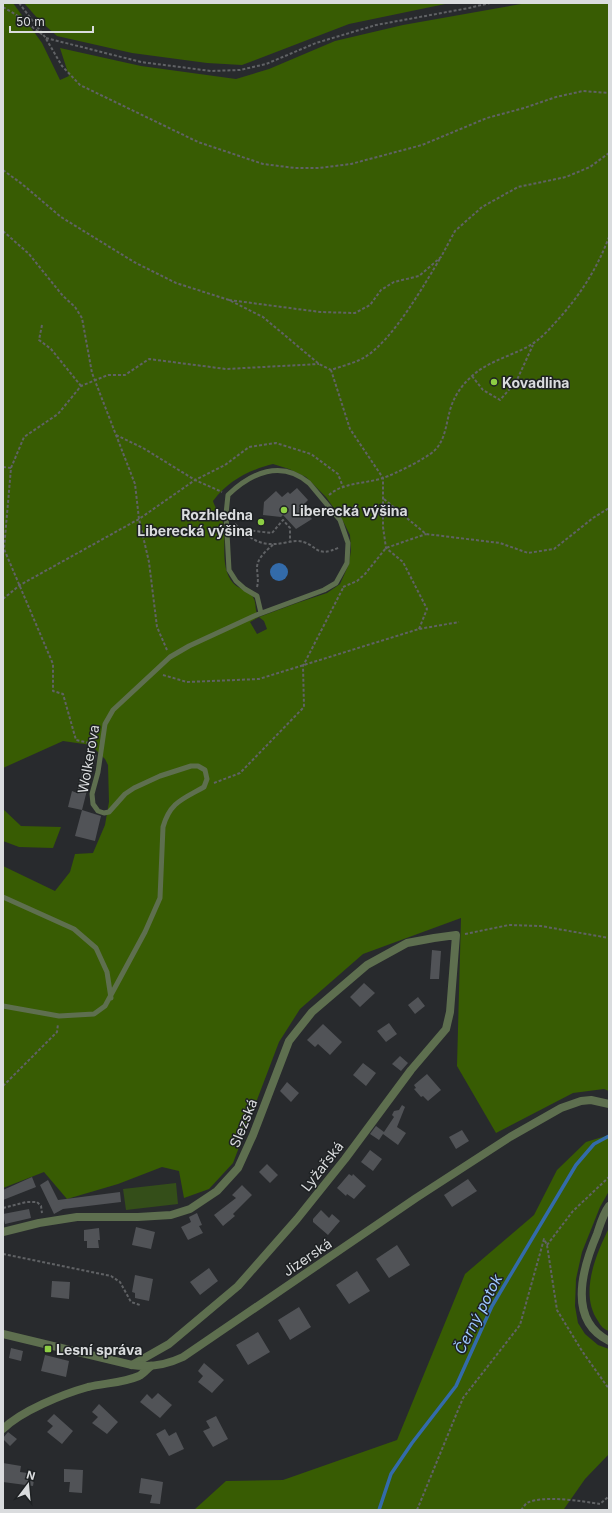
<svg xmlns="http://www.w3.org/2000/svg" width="612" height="1513" font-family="Inter,sans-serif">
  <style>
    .green { fill: #344e19 }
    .forest { fill: #385c03; fill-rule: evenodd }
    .water { fill: #336baa }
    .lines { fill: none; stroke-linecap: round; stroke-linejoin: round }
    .stream { stroke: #336baa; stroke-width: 3.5 }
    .building { fill: #515357 }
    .path { stroke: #606265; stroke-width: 2; stroke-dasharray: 3 2; stroke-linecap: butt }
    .service { stroke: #5e6f4f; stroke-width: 5 }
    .minor { stroke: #5e6f4f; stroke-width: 8 }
    .tertiary { stroke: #5e6f4f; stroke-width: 8 }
    .poi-dot { fill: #8dce44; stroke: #1e2123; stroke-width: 1.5 }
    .labels { text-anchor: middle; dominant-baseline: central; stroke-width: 3; stroke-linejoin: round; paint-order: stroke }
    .poi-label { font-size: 14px; font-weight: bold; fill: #dadcde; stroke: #1e2123; text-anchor: start }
    .street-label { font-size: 14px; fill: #dadcde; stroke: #1e2123 }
    .water-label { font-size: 15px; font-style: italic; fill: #9dc9fe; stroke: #1e2123 }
  </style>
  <rect width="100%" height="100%" fill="#282a2d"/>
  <path class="green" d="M176 1183 178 1204 126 1210 123 1189Z"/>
  <path class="forest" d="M3 3H13L42 43 60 80 69 76 60 48 141 66 236 79 269 69 335 41 403 25 527 3H609V1091L604 1089 573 1093 496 1133 457 1066 461 918 363 954 300 1009 279 1042 233 1163 209 1189 184 1198 179 1171 162 1167 118 1184 67 1199 44 1172 3 1188V866L55 891 70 872 75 854 93 853 105 825 109 802 108 765 105 759 91 745 63 741 3 768ZM273 464 289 469 306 477 326 497 343 521 350 535 351 550 349 564 340 584 327 593 297 603 259 617C254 611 257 603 253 597 249 590 238 589 233 583 220 568 226 544 224 526 224 521 215 508 213 501 228 481 249 470 273 464ZM259 617 264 621 267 629 257 634 250 622Z
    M24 3H450L349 24 242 65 207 63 132 53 57 36 39 20Z
    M3 809 21 826 61 827 53 848 19 847 3 841Z
    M609 1135V1191L600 1207 582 1252 576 1279 575 1306 578 1323 585 1334 598 1345 609 1349V1454L585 1479 564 1509 565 1510H194L226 1481 283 1480 397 1440 465 1274 534 1215 557 1170 586 1142Z
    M609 1228V1331C603 1329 601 1326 598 1321 579 1294 596 1254 609 1228Z"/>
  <path class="water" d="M270 572a9 9 0 1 1 18 0a9 9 0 1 1-18 0Z"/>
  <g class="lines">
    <path class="stream" d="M379 1510 391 1474 412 1443 456 1386 492 1306 576 1165 594 1144 609 1136"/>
  </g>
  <path class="building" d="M297 488 308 500 301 507 312 519 296 529 283 515 281 517 263 515 264 502 276 491 282 497 288 492 290 494Z
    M87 752 96 755 82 810 68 807 72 791 77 793Z
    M82 810 101 816 95 841 75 836Z
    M432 950 441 951 439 979H430Z
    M364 983 375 993 360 1007 350 997Z
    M418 997 425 1006 415 1014 408 1005Z
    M389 1023 397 1034 386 1042 377 1031Z
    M323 1024 342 1042 330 1055 318 1044 315 1047 307 1040Z
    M400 1056 408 1063 401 1071 392 1064Z
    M363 1063 376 1073 366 1086 353 1075Z
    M427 1074 441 1090 428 1101 423 1096 421 1097 414 1089 416 1088 414 1085Z
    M287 1082 299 1093 291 1102 280 1091Z
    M402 1105 405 1107 397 1127 406 1133 398 1145 383 1134 379 1140 370 1134 376 1126 384 1132 394 1117 392 1115 394 1111 399 1110Z
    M462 1130 469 1141 456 1149 449 1137Z
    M370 1150 382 1159 373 1171 361 1162Z
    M267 1164 278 1175 270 1183 259 1172Z
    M349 1174 352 1176 353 1174 366 1186 354 1199 347 1194 346 1196 337 1188Z
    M32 1177 36 1187 3 1200V1190Z
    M468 1179 477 1191 452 1207 444 1195Z
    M48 1180 58 1200 120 1192 121 1202 63 1209 54 1214 40 1185Z
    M242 1185 252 1195 233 1214 235 1216 223 1226 214 1215 236 1198 232 1195Z
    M29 1209 31 1218 5 1224 3 1214Z
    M321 1210 329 1218 332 1214 340 1221 328 1235 313 1222V1219Z
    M197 1213 202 1225 199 1226 203 1233 188 1240 181 1227 191 1222 189 1217Z
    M136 1227 155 1232 151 1249 132 1245Z
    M99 1228 100 1240H98L99 1248H87V1241H84V1230Z
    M397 1245 410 1265 389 1278 376 1259Z
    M209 1268 218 1281 200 1295 190 1282Z
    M357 1271 370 1291 349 1304 336 1285Z
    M135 1275 153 1279 149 1301 135 1298V1293L132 1292Z
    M52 1281 70 1282 69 1299 51 1297Z
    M299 1307 311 1327 290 1340 278 1320Z
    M258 1332 270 1352 248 1365 236 1345Z
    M11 1348 23 1351 21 1361 9 1358Z
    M45 1355 69 1361 66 1377 41 1371Z
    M204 1363 224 1380 212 1393 198 1382 203 1376 198 1371Z
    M158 1393 172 1405 160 1418 140 1402 147 1394 152 1399Z
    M99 1404 118 1422 107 1434 92 1423 98 1417 92 1412Z
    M54 1414 73 1431 62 1444 47 1432 53 1426 47 1421Z
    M216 1416 228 1439 213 1447 203 1431 210 1428 206 1421Z
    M165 1429 169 1436 176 1432 184 1449 169 1456 156 1434Z
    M8 1432 17 1439 10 1446 3 1439V1438Z
    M3 1463 21 1466 20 1472 35 1474 33 1486 3 1482Z
    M64 1469 83 1470 82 1493 69 1492 70 1482H64Z
    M141 1478 163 1482 160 1504 150 1503 152 1495 139 1493Z"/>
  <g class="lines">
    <path class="path" d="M19 3 45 37 62 66 80 85 198 142 263 164 295 168H319L351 164 422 145 487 118 524 108 556 97 583 91 609 93
      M3 7 15 14 43 35
      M46 38 141 62 211 71 240 70 266 64 316 43 376 25 469 8 490 3
      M3 170 22 184 61 217 134 262 176 283 229 300 263 317 319 364 331 370
      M3 231 29 254 63 296 75 307 82 318 92 373 135 484 139 519 149 562 157 627 167 650
      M229 300 320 312 355 313 370 305 381 290 394 282 419 276 441 257 455 231 482 207 518 187 566 177 590 167 609 153
      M42 325 39 340 51 349 81 386
      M472 376 483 390 500 400 516 382 533 345
      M116 435 143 448 195 480 222 492
      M3 467 11 468
      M329 495C344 482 365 484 383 478 395 474 425 459 434 451 446 440 446 422 451 407 455 395 462 385 471 377 487 361 513 356 532 344 540 339 548 331 554 324 579 297 596 271 609 237
      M384 499 426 534 500 543 528 553 554 549 593 518 609 508
      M235 524C247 536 257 545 275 544 282 544 290 541 297 541 318 542 313 560 340 547
      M244 533 246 530 272 533 283 520 290 528V542
      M257 587C259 580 257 574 257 567 258 557 267 550 274 544
      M343 587 357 581 365 574 386 548 426 534
      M3 599 20 585 139 519 195 480 225 465 249 447 276 443 311 454 338 474 343 487
      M419 629 427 609 403 562 386 548 383 527V478L350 429 331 370C342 366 355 363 365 357 393 340 424 285 441 257
      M163 675 187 682 259 679 419 629 459 622
      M94 744 76 740 63 694 53 691V664L4 549 11 468 24 437 58 414 81 386 108 375H125L149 359 226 369 319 364
      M214 783 240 773 304 707 303 666 343 588
      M465 934 509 925 541 926 609 938
      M3 1086 57 1032 58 1024
      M3 1208 26 1202H37L41 1206 42 1213
      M547 1245 573 1211 609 1177
      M3 1254 111 1276 120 1282 131 1302 140 1305
      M417 1510 463 1398 520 1325 544 1239 547 1245 557 1310 582 1351 609 1389
      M521 1510C523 1508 525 1504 527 1503 542 1495 583 1501 600 1504L609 1496"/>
    <path class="service" d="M3 897 74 929 96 948 107 972 111 998
      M3 1006 59 1016 94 1014 105 1006 145 932 160 898 163 827C170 802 183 799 204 787L207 779 205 770 198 766H191L160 776 134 788 125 794 109 812 104 813 98 811 93 804 92 794 98 772 105 724 113 710 170 657 189 646 254 616 324 590 336 583 347 563 348 543 340 520 309 483C281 459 251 473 228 495L226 514 229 570 236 581 245 589 257 596 261 613"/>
    <path class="minor" d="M3 1232 39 1223 77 1217H138L171 1215 190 1209 217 1191 238 1168 253 1135 289 1041 312 1012 367 965 407 943 434 938 456 935 450 1012 446 1029 411 1070 345 1159 297 1219 238 1286 169 1344 132 1365
      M3 1429C21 1411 63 1394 88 1387 104 1383 123 1383 139 1376 143 1374 147 1369 151 1366"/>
    <path class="tertiary" d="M609 1206C603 1214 600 1225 597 1234 582 1269 567 1320 609 1341
      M3 1334 132 1365C151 1368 166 1365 183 1357L416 1198 510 1137 561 1108 581 1101 591 1100 609 1104"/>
  </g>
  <g class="poi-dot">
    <circle cx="494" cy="382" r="4"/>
    <circle cx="284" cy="510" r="4"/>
    <circle cx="261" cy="522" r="4"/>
    <rect x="44" y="1345" width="8" height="8" rx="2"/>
  </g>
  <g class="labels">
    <g class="poi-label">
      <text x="502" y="382">Kovadlina</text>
      <text x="292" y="510">Liberecká výšina</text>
      <text x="253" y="514" text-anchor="end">Rozhledna<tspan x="253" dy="16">Liberecká výšina</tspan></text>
      <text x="56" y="1349">Lesní správa</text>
    </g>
    <g class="street-label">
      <text transform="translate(88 759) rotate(-80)">Wolkerova</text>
      <text transform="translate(243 1123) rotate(-68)">Slezská</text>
      <text transform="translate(322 1166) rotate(-52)">Lyžařská</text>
      <text transform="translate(307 1257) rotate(-34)">Jizerská</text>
    </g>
    <g class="water-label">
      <text transform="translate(478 1314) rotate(-63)">Černý potok</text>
    </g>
  </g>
  <rect width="612" height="1513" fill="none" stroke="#dadcde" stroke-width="8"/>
  <g transform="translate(28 1485) rotate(16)" stroke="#1e2123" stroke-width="3" paint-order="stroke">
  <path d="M0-3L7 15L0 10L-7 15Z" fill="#dadcde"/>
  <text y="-6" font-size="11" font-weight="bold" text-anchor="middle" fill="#dadcde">N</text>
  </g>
  <path d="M10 26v6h83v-6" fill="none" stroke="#dadcde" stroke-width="2"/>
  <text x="16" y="26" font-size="12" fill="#dadcde" stroke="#1e2123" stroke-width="3" paint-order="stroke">50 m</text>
</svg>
